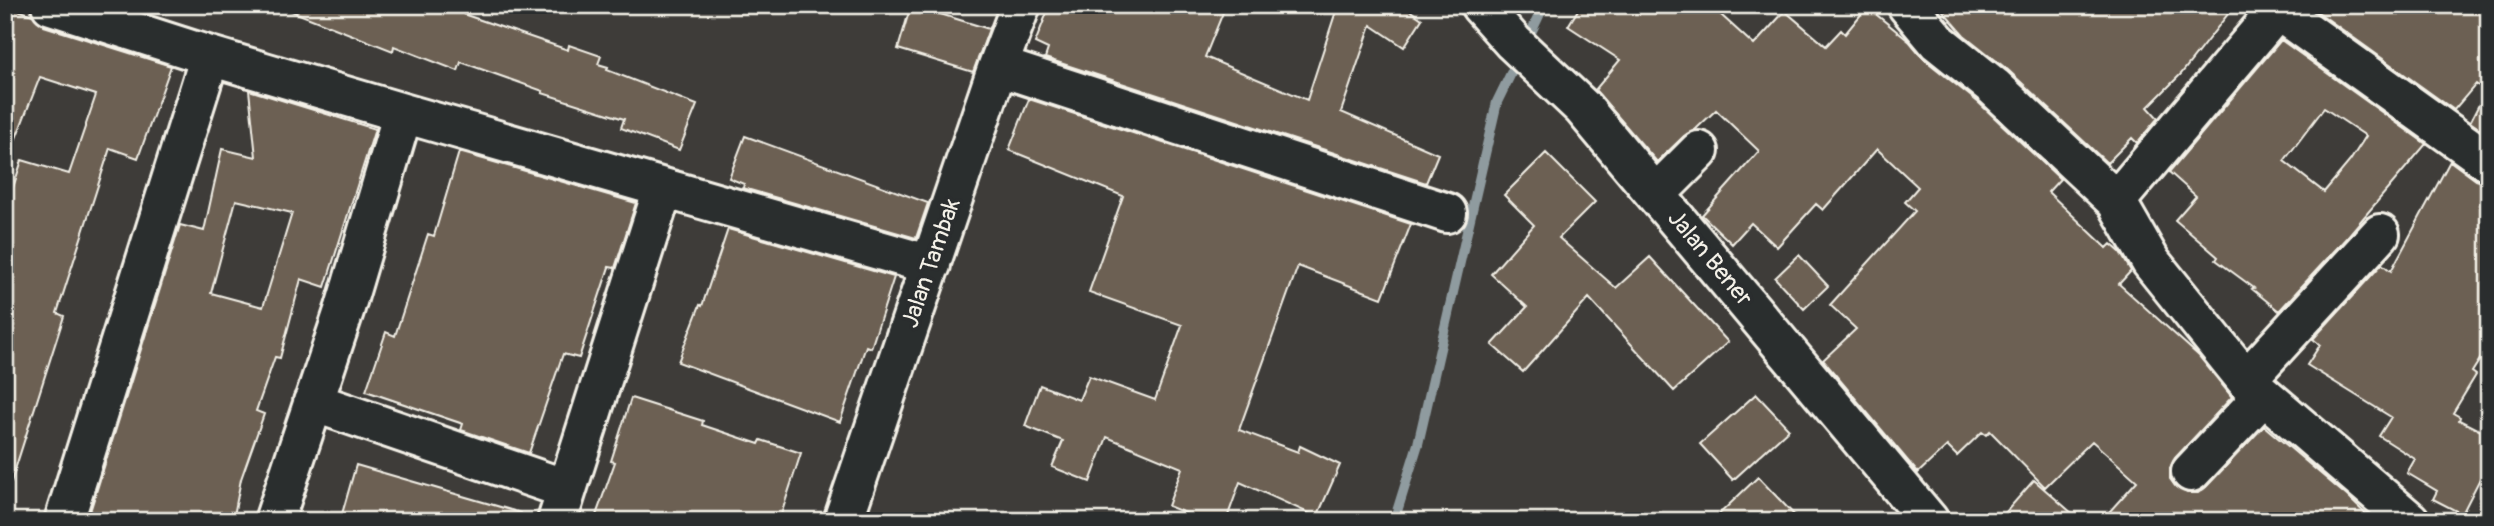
<svg xmlns="http://www.w3.org/2000/svg" width="2494" height="526" font-family="Pangolin,sans-serif">
  <style>
    .lines { fill: none; stroke-linecap: round; stroke-linejoin: round }
    .stream { stroke: #8f9b9f; stroke-width: 10 }
    .building { fill: #6c6053; stroke: #f4f1e8; stroke-width: 2; fill-rule: evenodd }
    .minor-casing { stroke: #f4f1e8; stroke-width: 44 }
    .minor { stroke: #2a2d2e; stroke-width: 38 }
    .labels { text-anchor: middle; dominant-baseline: central; stroke-width: 7; stroke-linejoin: round; paint-order: stroke }
    .street-label { font-size: 24px; fill: #f4f1e8; stroke: #2a2d2e }
  </style>
  <rect width="100%" height="100%" fill="#3e3c39"/>
  <filter id="ink" filterUnits="userSpaceOnUse"><feTurbulence type="fractalNoise" baseFrequency=".0143" numOctaves="2"/><feDisplacementMap in="SourceGraphic" scale="14" xChannelSelector="R" yChannelSelector="G"/><feConvolveMatrix kernelMatrix="1 2 1 2 8 2 1 2 1" color-interpolation-filters="sRGB"/></filter>
  <g filter="url(#ink)">
    <g class="lines">
      <path class="stream" d="M1526 43 1544 5
        M1394 521 1418 444 1497 102 1518 59"/>
    </g>
    <path class="building" d="M282 5H447L466 15 568 50 569 45 601 56 598 64 608 67 607 70 697 105 679 150 621 128 624 119 542 93 543 91 461 62 458 71 394 46 393 51 281 7Z
      M911 5 989 29 973 72 898 49Z
      M1050 5H1226L1205 57 1307 100 1338 5H1402L1422 19 1404 47 1371 25 1341 112 1438 154 1426 183 1045 58 1048 49 1035 43Z
      M1581 5H1710L1754 45 1785 11 1826 46 1841 30 1845 34 1867 7 1910 42 1924 59 1979 103 2060 179 2048 192 2107 248 2111 244 2120 252 2131 271 2119 284 2199 356 2232 397 2175 458 2170 468V479L2176 487 2187 493H2198L2206 487 2264 426 2347 496 2373 521H2101L2137 481 2092 441 2045 487 1990 431 1986 435 1982 432 1957 456 1947 446 1918 473 1823 360 1856 329 1830 305 1915 211 1905 202 1918 187 1877 149 1823 210 1816 204 1777 247 1751 223 1732 244 1702 215 1759 151 1716 110 1695 130 1684 136 1657 162 1595 90 1620 60 1568 26Z
      M1938 5H2235L2181 74 2148 107 2158 118 2137 143 2132 138 2107 163 2008 70 1964 35Z
      M2308 5H2489V135L2470 122 2486 91 2476 84 2454 110Z
      M5 6 33 15 44 26 171 66 138 158 110 148 57 313 64 316 11 482 5 481V212L22 160 69 174 96 95 40 77 7 161 5 160Z
      M2281 40 2426 144 2348 236 2279 311 2252 289 2254 288 2216 260 2218 257 2175 220 2196 196 2169 172ZM2324 108 2366 136 2350 161 2324 192 2284 161Z
      M249 90 375 129 325 287 301 279 280 358 275 357 256 411 264 414 241 479 233 521H87L180 225 204 231 222 149 256 157ZM236 200 292 213 263 307 211 293Z
      M1029 99 1411 224 1382 298 1298 266 1239 430 1298 452 1300 446 1340 465 1317 517 1240 482 1226 521H1205L1168 506 1182 468 1107 437 1090 482 1052 467 1063 441 1025 426 1040 385 1079 400 1089 376 1155 400 1182 325 1089 292 1123 196 1009 150Z
      M745 136 928 203 916 238 743 188 744 184 729 178Z
      M459 152 636 203 615 268 609 267 579 358 563 354 529 453 461 430 463 424 366 391 386 332 395 336 428 234 434 236Z
      M1546 153 1595 202 1559 238 1616 288 1650 257 1728 342 1674 391 1589 298 1523 372 1492 345 1527 307 1491 274 1534 225 1504 195Z
      M2450 161 2476 180 2489 184V345L2472 372 2476 375 2453 413 2460 417 2459 420 2489 435V461L2462 514 2433 499 2437 491 2407 473 2415 459 2379 436 2391 417 2307 365 2320 345 2313 339 2382 264 2391 271Z
      M728 229 894 277 871 348 866 346 840 422 678 362 700 305 702 306Z
      M1799 255 1828 286 1804 309 1775 278Z
      M1756 394 1789 429 1733 480 1700 444Z
      M631 398 703 421 702 425 759 444 761 440 801 453 779 521H594L615 462 611 461Z
      M356 465 521 513 520 521H340Z
      M1758 477 1800 521H1712Z
      M2034 480 2081 521H1998Z"/>
    <g class="lines">
      <defs>
        <path id="minor" d="M51 5 210 56 403 113 931 265
          M1480 5 1513 42 1583 108 1929 521
          M1907 5 1938 42 1993 86 2116 201
          M2282 5 2116 201 2151 262 2246 380 2410 521
          M2277 10 2489 162
          M998 66 1447 213
          M1656 194 1699 151
          M2246 380 2380 234
          M313 402 566 489
          M2191 472 2263 396
          M64 521 210 56
          M274 521 345 308 403 113
          M557 521 663 189
          M843 521 998 66 1021 5"/>
      </defs>
      <use href="#minor" class="minor-casing"/>
      <use href="#minor" class="minor"/>
    </g>
  </g>
  <g class="labels">
    <g class="street-label">
      <text transform="translate(1710 258) rotate(50)">Jalan Bener</text>
      <text transform="translate(931 263) rotate(-71)">Jalan Tambak</text>
    </g>
  </g>
  <rect width="2494" height="526" fill="none" stroke="#2a2d2e" stroke-width="28"/>
  <rect x="14" y="14" width="2466" height="498" fill="none" stroke="#f4f1e8" stroke-width="2.5" filter="url(#ink)"/>
</svg>
